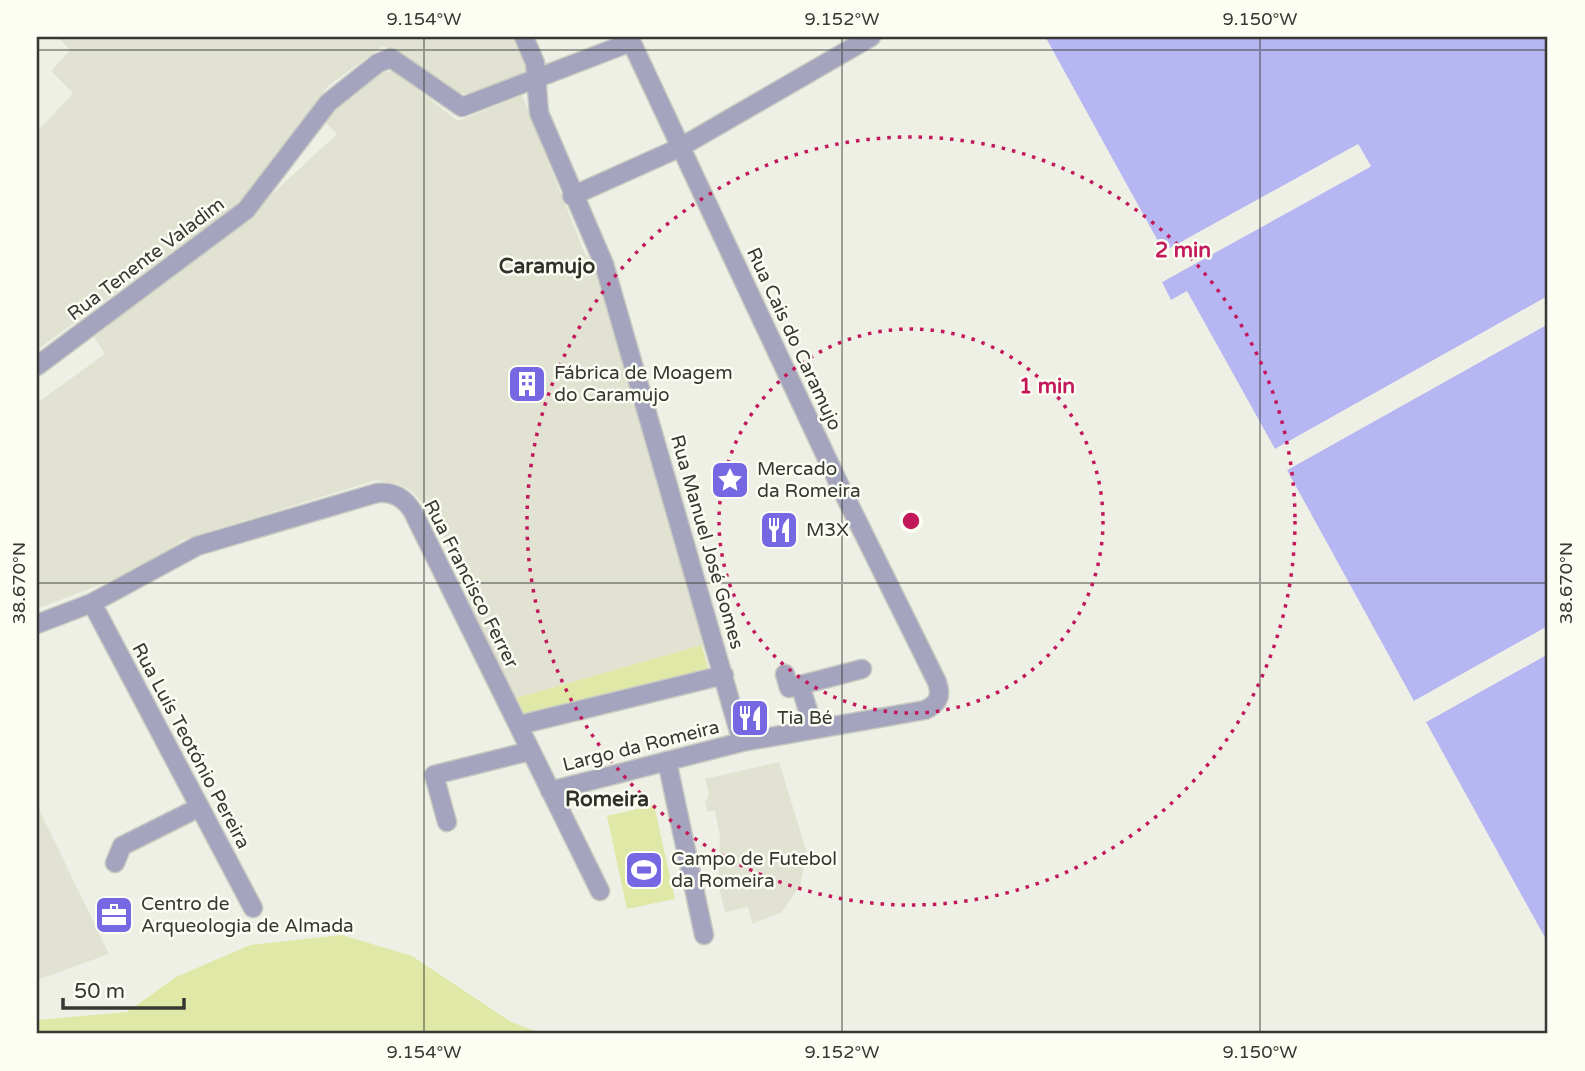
<svg xmlns="http://www.w3.org/2000/svg" width="1585" height="1071" font-family="'Varela Round',sans-serif">
  <style>
    .built { fill: #e1e2d2 }
    .green { fill: #e0e8a7 }
    .water { fill: #b6b6f3 }
    .pier { fill: #eef0e5 }
    .lines { fill: none; stroke-linecap: round; stroke-linejoin: round }
    .minor-casing { stroke: #c9cbc1; stroke-width: 21 }
    .minor { stroke: #a4a4bf; stroke-width: 18 }
    .ticks { fill: none; stroke: #373733; stroke-width: 2; stroke-opacity: 0.45 }
    .ring { fill: none; stroke: #c2185b; stroke-width: 3.5; stroke-dasharray: 3.5 7 }
    .labels { text-anchor: middle; dominant-baseline: central; stroke-width: 5; stroke-linejoin: round; paint-order: stroke }
    .street-label { font-size: 19px; fill: #373733; stroke: #fcfdf3 }
    .poi-label { font-size: 19px; fill: #373733; stroke: #fcfdf3; text-anchor: start }
    .neighbourhood-label { font-size: 21px; font-weight: bold; fill: #303129; stroke: #fcfdf3 }
    .centre { fill: #c2185b; stroke: #fcfdf3; stroke-width: 3.5 }
    .ring-label { font-size: 21px; text-anchor: middle; font-weight: bold; fill: #c2185b; stroke: #fcfdf3; stroke-width: 5; stroke-linejoin: round; paint-order: stroke }
    .neatline { fill: none; stroke: #373733; stroke-width: 2.5 }
    .ticks-label { font-size: 18px; text-anchor: middle; fill: #373733 }
  </style>
  <rect width="100%" height="100%" fill="#eef0e5"/>
  <path class="built" d="M58 37H513L529 73 480 95 466 94 449 90 383 46 328 86 244 199 37 350V132L73 93 51 71 70 50Z
    M394 71 458 121 522 95 585 254 597 266 706 644 516 698 488 648 438 523 413 492 399 484 376 480 182 540 160 556 120 577 37 609V403L105 354 94 337 245 219 337 134 323 120 345 95 379 73Z
    M779 762 807 853 800 886 782 912 752 924 748 907 725 912 718 884 720 837 715 810 707 812 705 801 709 795 705 779Z
    M37 805 109 954 37 980Z"/>
  <path class="green" d="M702 645 708 669 524 713 516 698Z
    M654 805 675 899 627 909 607 816Z
    M342 935 412 956 511 1022 544 1034H37V1020L127 1012 176 977 250 945Z"/>
  <path class="water" d="M1049 37H1548V296L1275 449 1187 291 1171 300 1162 282 1370 167 1359 145 1164 252 1046 38Z
    M1548 324V626L1414 701 1287 470Z
    M1548 654V943L1426 722Z"/>
  <path class="pier" d="M1358 144 1371 166 1162 282 1160 279 1366 165 1357 149 1166 255 1161 253Z
    M1548 296V300L1277 452 1275 449Z
    M1548 320V324L1287 470 1285 467Z
    M1548 626V630L1416 704 1414 701Z
    M1548 650V654L1426 722 1424 719Z"/>
  <g class="lines">
    <defs>
      <path id="minor" d="M524 37 535 63 539 113 604 264 742 742
        M572 196 679 148 871 37
        M37 366 246 210 328 103 378 63 391 58 462 107 631 42
        M92 603 253 908
        M37 624 92 603 197 546 377 493C393 491 405 498 413 512L600 891
        M785 674 789 688 862 669
        M800 685 814 729
        M519 725 724 675
        M667 761 704 935
        M550 791 742 742 925 710C938 704 942 696 937 682L839 484 629 37
        M447 822 434 775 530 751
        M115 863 122 846 200 807"/>
    </defs>
    <use href="#minor" class="minor-casing"/>
    <use href="#minor" class="minor"/>
  </g>
  <path class="ticks" d="M424 37V1034M842 37V1034M1260 37V1034M37 50H1548M37 583H1548"/>
  <g class="ring">
    <circle cx="911" cy="521" r="192"/>
    <circle cx="911" cy="521" r="384"/>
  </g>
  <defs>
    <symbol id="building-square" viewBox="-11 -11 22 22"><rect x="-9" y="-9" width="18" height="18" rx="4" fill="#7668e3" stroke="#fcfdf3"/><path d="M-4-6H4V6H1V3H-1V6H-4ZM-2.5-4.3h1.7v1.8h-1.7ZM.8-4.3h1.7v1.8H.8ZM-2.5-1h1.7V.8h-1.7ZM.8-1h1.7V.8H.8Z" fill="#fff"/></symbol>
    <symbol id="sight-square" viewBox="-11 -11 22 22"><rect x="-9" y="-9" width="18" height="18" rx="4" fill="#7668e3" stroke="#fcfdf3"/><path d="M0-6L1.8-2.2L6-1.7L2.9 1.2L3.7 5.4L0 3.3L-3.7 5.4L-2.9 1.2L-6-1.7L-1.8-2.2Z" fill="#fff"/></symbol>
    <symbol id="restaurant-square" viewBox="-11 -11 22 22"><rect x="-9" y="-9" width="18" height="18" rx="4" fill="#7668e3" stroke="#fcfdf3"/><path d="M-5-6h1v4h1v-4h1v4h1v-4h1v5L-1.5 .5V6h-2V.5L-5-1ZM5-6V6H3V1.5H1.5Q1.5-4 5-6Z" fill="#fff"/></symbol>
    <symbol id="stadium-square" viewBox="-11 -11 22 22"><rect x="-9" y="-9" width="18" height="18" rx="4" fill="#7668e3" stroke="#fcfdf3"/><path d="M0-5a6.5 5 0 1 0 0 10a6.5 5 0 1 0 0-10ZM-3.5-1.8h7v3.6h-7Z" fill="#fff"/></symbol>
    <symbol id="office-square" viewBox="-11 -11 22 22"><rect x="-9" y="-9" width="18" height="18" rx="4" fill="#7668e3" stroke="#fcfdf3"/><path d="M-6-3h4V-5.5h4V-3h4V5H-6ZM-1-4.5V-3h2v-1.5ZM-6 0V1H6V0Z" fill="#fff"/></symbol>
  </defs>
  <g fill-rule="evenodd">
    <use href="#building-square" x="505" y="362" width="44" height="44"/>
    <use href="#sight-square" x="708" y="458" width="44" height="44"/>
    <use href="#restaurant-square" x="757" y="508" width="44" height="44"/>
    <use href="#restaurant-square" x="728" y="696" width="44" height="44"/>
    <use href="#stadium-square" x="622" y="848" width="44" height="44"/>
    <use href="#office-square" x="92" y="893" width="44" height="44"/>
  </g>
  <g class="labels">
    <g class="street-label">
      <text transform="translate(146 259) rotate(-37)">Rua Tenente Valadim</text>
      <text transform="translate(794 339) rotate(65)">Rua Cais do Caramujo</text>
      <text transform="translate(707 542) rotate(74)">Rua Manuel José Gomes</text>
      <text transform="translate(471 584) rotate(63)">Rua Francisco Ferrer</text>
      <text transform="translate(191 746) rotate(62)">Rua Luís Teotónio Pereira</text>
      <text transform="translate(641 746) rotate(-14)">Largo da Romeira</text>
    </g>
    <g class="poi-label">
      <text x="554" y="373">Fábrica de Moagem<tspan x="554" dy="22">do Caramujo</tspan></text>
      <text x="757" y="469">Mercado<tspan x="757" dy="22">da Romeira</tspan></text>
      <text x="806" y="530">M3X</text>
      <text x="777" y="718">Tia Bé</text>
      <text x="671" y="859">Campo de Futebol<tspan x="671" dy="22">da Romeira</tspan></text>
      <text x="141" y="904">Centro de<tspan x="141" dy="22">Arqueologia de Almada</tspan></text>
    </g>
    <g class="neighbourhood-label">
      <text x="547" y="266">Caramujo</text>
      <text x="607" y="799">Romeira</text>
    </g>
  </g>
  <circle cx="911" cy="521" r="10" class="centre"/>
  <g class="ring-label">
    <text x="1183" y="257">2 min</text>
    <text x="1047" y="393">1 min</text>
  </g>
  <rect width="1585" height="1071" fill="none" stroke="#fcfdf3" stroke-width="77"/>
  <path d="M63 998v10h121v-10" fill="none" stroke="#373733" stroke-width="3.5"/>
  <text x="74" y="998" font-size="21" fill="#373733" stroke="#fcfdf3" stroke-width="5" paint-order="stroke">50 m</text>
  <rect x="38" y="38" width="1508" height="994" class="neatline"/>
  <g class="ticks-label">
    <text x="424" y="25">9.154°W</text>
    <text x="842" y="25">9.152°W</text>
    <text x="1260" y="25">9.150°W</text>
    <text transform="translate(19 583) rotate(-90)" y="6">38.670°N</text>
    <text transform="translate(1566 583) rotate(-90)" y="6">38.670°N</text>
    <text x="424" y="1058">9.154°W</text>
    <text x="842" y="1058">9.152°W</text>
    <text x="1260" y="1058">9.150°W</text>
  </g>
</svg>
